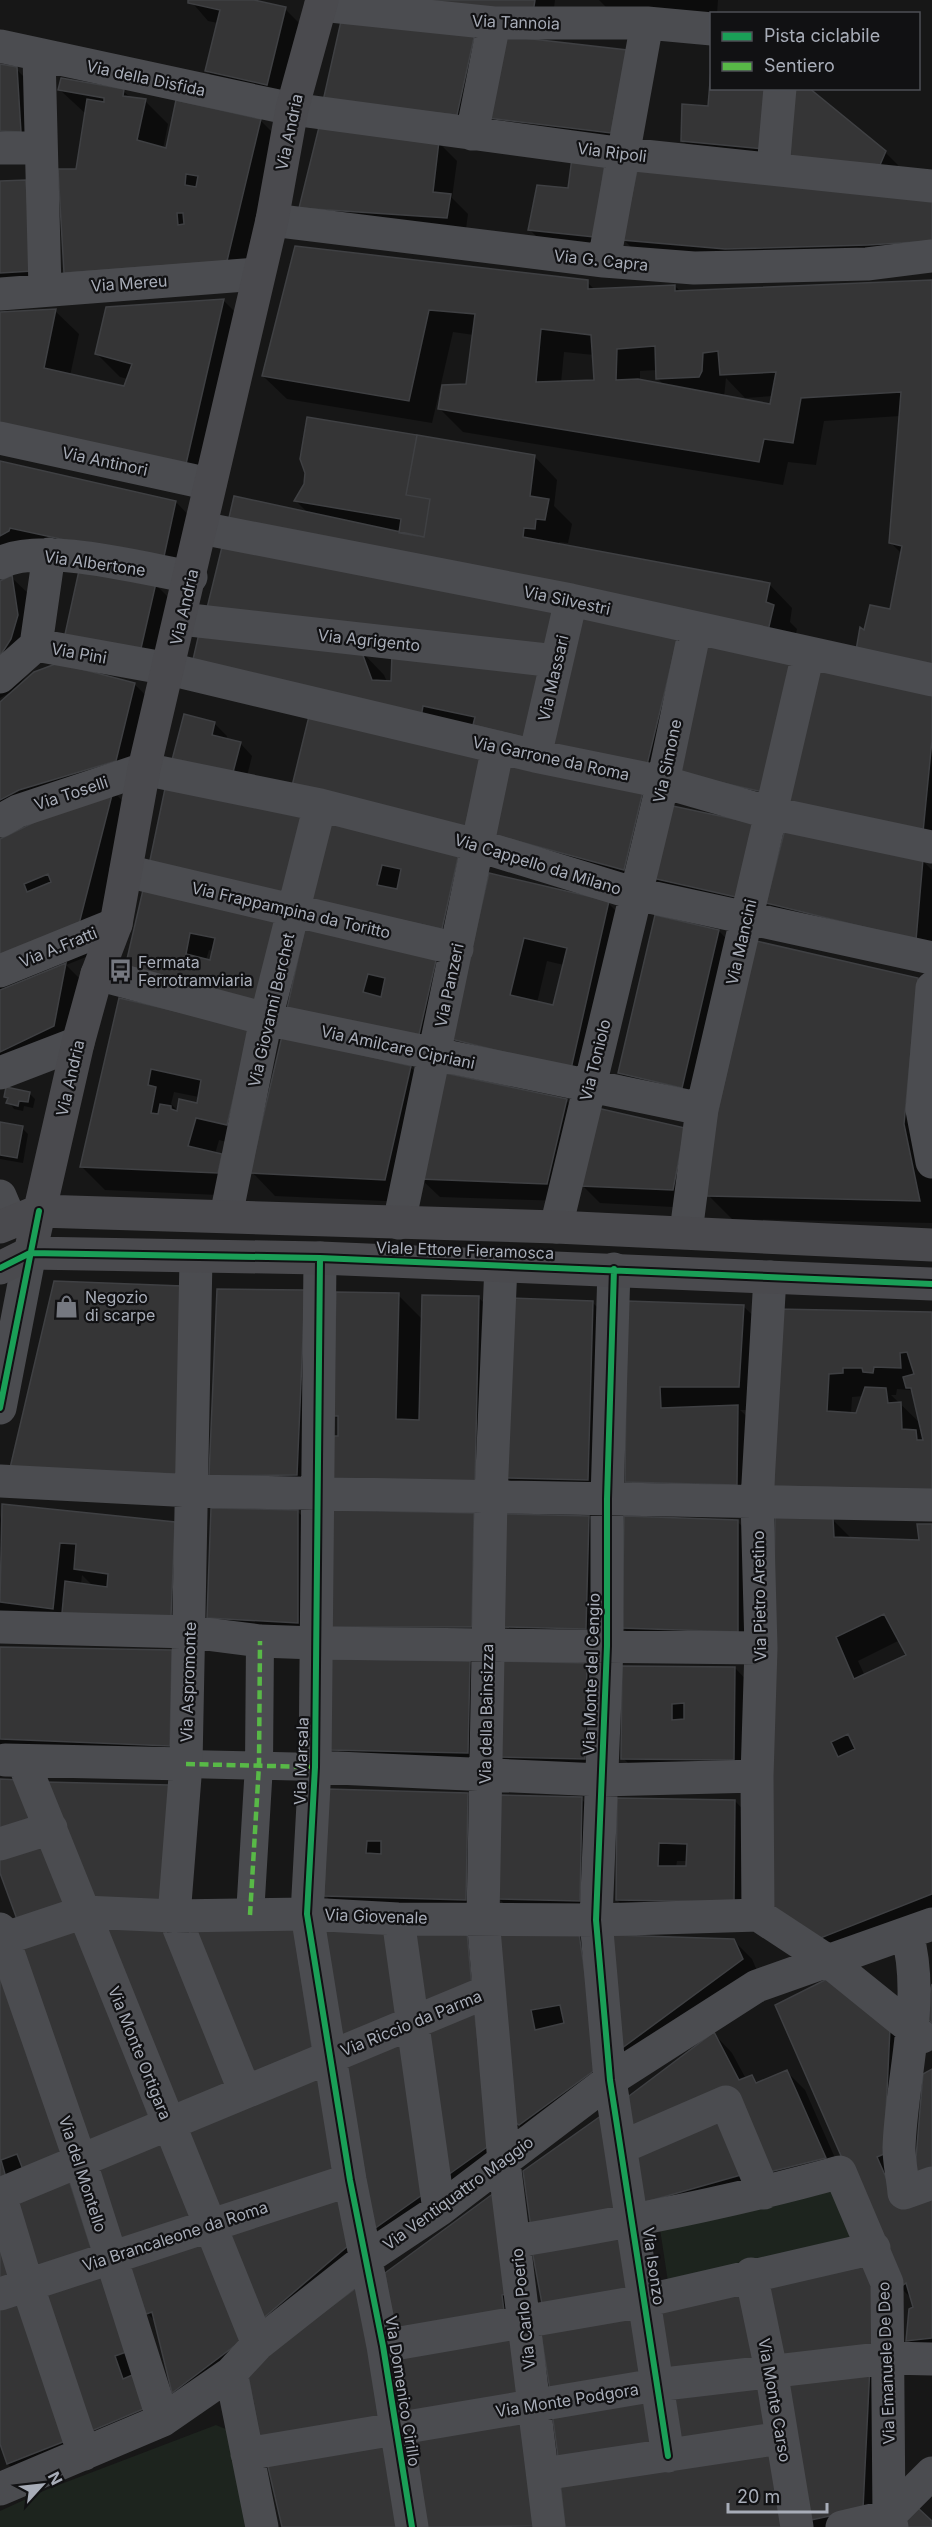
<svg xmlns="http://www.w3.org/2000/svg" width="932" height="2527" font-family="Inter,sans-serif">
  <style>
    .green { fill: #1d241e }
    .shadow { fill: #0007; fill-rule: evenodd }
    .building { fill: #353536; stroke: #3f4043; stroke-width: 1.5; fill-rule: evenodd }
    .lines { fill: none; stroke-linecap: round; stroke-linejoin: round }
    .pedestrian { stroke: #4b4c50; stroke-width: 28 }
    .minor { stroke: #4b4c50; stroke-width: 33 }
    .secondary { stroke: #4a4a4e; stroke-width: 33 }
    .quiet { stroke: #58b947; stroke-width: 4.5; stroke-dasharray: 9 4.5; stroke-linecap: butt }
    .cycleway-casing { stroke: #111113; stroke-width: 10 }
    .cycleway { stroke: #1a9f57; stroke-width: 6 }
    .labels { text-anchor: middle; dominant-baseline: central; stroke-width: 4.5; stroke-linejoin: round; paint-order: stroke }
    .street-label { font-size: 16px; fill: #a8adb8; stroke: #111113 }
    .poi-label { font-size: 16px; fill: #a8adb8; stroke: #111113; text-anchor: start }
  </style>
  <rect width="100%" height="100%" fill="#171717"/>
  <path class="green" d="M837 2187 856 2236 668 2282 660 2229Z
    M216 2425 228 2430 248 2527H0V2511L48 2489Z"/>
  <path class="shadow" d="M190 0H247L285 9 303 27 286 103 225 89 207 71 218 23 208 21Z
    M357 0H555L551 31Z
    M599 0H718L717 14 607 8Z
    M474 35 492 53 475 133 343 119Z
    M626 51 629 151 508 135 490 117Z
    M0 65 16 69 34 87 38 150 0 148Z
    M712 88 782 167 701 159 682 140 709 108Z
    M60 90 123 91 131 98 145 101 168 124 163 149 167 150 177 102 261 121 284 144 250 284 78 170 86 114Z
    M438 142 457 161 452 198 468 214 465 236 300 208Z
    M885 152 898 165 893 177 804 170Z
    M0 182 55 294 0 298Z
    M538 187 606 249 542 242 530 230Z
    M932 201V265L647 263 624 240Z
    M296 248 587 282 595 290 675 286 681 292 932 282V689L865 633 891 610 902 554 890 542 900 416 824 421 816 465 788 462 783 485 463 432 440 409 467 385 474 335 453 332 432 423 287 399 263 376ZM564 352 594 355 595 381 561 383ZM657 370V378L665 386 640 381V371ZM726 378 745 398 773 396 771 405 724 397Z
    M224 301 247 324 210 486 0 440V314L55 311 79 334 70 376 125 388 128 379 120 377 97 354Z
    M534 456 557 480 554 506 572 524 568 543 559 542V545L769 584 792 608 790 622 797 629 790 657 781 810 694 790 677 638 662 803 642 888 515 853 313 709 309 514 296 501ZM360 650 393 654 392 682H387L384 675Z
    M0 463 176 502 199 526 186 584 33 550 0 572Z
    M11 577 35 600 34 663 19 685 134 684 158 707 114 792 133 812 101 951 66 965 84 983 72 1045 0 1078V841L68 807 0 835V704L13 691 0 698V583Z
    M155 584 173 602 157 674 84 657Z
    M820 670 932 694V852Z
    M214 723 227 736 226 740 240 743 252 756 244 788 186 772Z
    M669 806 754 914 672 896 653 877Z
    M328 822 458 854 460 947 313 901Z
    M923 861 932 870V957L786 921 768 902Z
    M490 875 608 903 631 926 594 1091 476 1062 453 1039ZM547 961 564 965 554 1007 537 1003Z
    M144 892 293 942 144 990ZM209 950 213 951 211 961 206 960Z
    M656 917 719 931 737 950 700 1106 638 1091 620 1073Z
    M307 929 436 958 454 976 436 1056 307 1027Z
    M917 979 932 994V1223L732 1219 708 1195Z
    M120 1000 249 1030 251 1148 219 1140 215 1154 242 1196 105 1190 81 1166ZM174 1092 199 1097 198 1104 178 1111 171 1104Z
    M410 1067 434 1090 408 1202 275 1196 252 1172Z
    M29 1093 35 1099 33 1108 24 1106 23 1111 14 1109 5 1096Z
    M566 1101 585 1119 565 1201 440 1197 421 1179Z
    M0 1123 22 1128 28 1134 23 1163 0 1159Z
    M685 1130 691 1208 600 1203 582 1185Z
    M304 1291 320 1498 234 1499Z
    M398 1295 423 1320 479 1298 502 1321 498 1504 339 1437V1420L334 1415Z
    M592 1302 616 1326 611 1503 530 1501 507 1477Z
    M629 1303 743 1306 767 1329 762 1410H740L761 1430 759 1508 650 1505 627 1481Z
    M777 1310 932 1314V1512L799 1508ZM897 1389 910 1390 914 1394 921 1424 891 1395H896ZM863 1396 858 1415 851 1414 852 1397Z
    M3 1506 175 1523 194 1640 0 1617V1520ZM82 1575 93 1586 81 1585Z
    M298 1512 316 1530 315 1640 209 1617Z
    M473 1514 496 1538 495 1650 326 1627Z
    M588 1517 606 1535 604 1647 523 1645 504 1626Z
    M832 1519 852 1539 920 1541 932 1526V1926L838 1964 770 1904ZM900 1640 909 1656 865 1676 858 1661Z
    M737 1521 755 1540 756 1650 642 1646 623 1628Z
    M0 1648 194 1675 193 1769 0 1761Z
    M469 1663 488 1681 486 1771 349 1768 331 1750Z
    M587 1665 605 1683 602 1776 519 1774 501 1756Z
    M623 1667 735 1668 753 1687 752 1777 641 1776 623 1758Z
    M328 1791 468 1795 491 1818 488 1923 349 1919 326 1896Z
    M581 1799 600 1817 598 1919 518 1917 499 1899Z
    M618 1800 735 1801 753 1820 751 1920 635 1918 617 1900ZM677 1861H688V1867H676Z
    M79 1924 97 1943 169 2141 164 2143 179 2158 212 2240 206 2242 219 2256 260 2361 360 2287 378 2305 397 2438 382 2441 401 2459 412 2527H284L268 2459 279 2457 262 2440 248 2367 192 2410 174 2392 156 2322 147 2313 130 2262 140 2258 124 2243 99 2166 110 2162 92 2144 21 1945Z
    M466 1934 479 1946 484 2000 431 2021Z
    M500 1935 578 1936 596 1954 617 2085 535 2141 516 2122Z
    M733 1940 752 1959 760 1978 634 2071 616 2053Z
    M0 1958 166 2426 26 2482 8 2464 0 2440Z
    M835 1977 913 2053 910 2204 932 2071V2363L908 2340 915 2308 912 2299 900 2287Z
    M714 2034 732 2053 746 2079 752 2077 758 2083 787 2072 805 2090 843 2176 765 2191 643 2202Z
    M346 2042 508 2164 393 2246 375 2228Z
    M264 2097 367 2264 261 2320Z
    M494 2195 524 2312 414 2352Z
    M872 2267 881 2527H814L807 2520Z
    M511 2336 549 2527H428Z"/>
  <path class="building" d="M188 0H254L286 7 267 85 205 71 220 10 188 3Z
    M410 0H535L533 13Z
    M341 21 475 33 457 115 323 101Z
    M506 36 627 50 611 133 488 118Z
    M712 58V88H766L764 149 681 141 682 104 708 106Z
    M0 64 17 67 21 132 0 131Z
    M61 78 124 89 123 96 146 99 137 140 166 148 176 100 261 119 227 261 64 273 58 169H76L87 99 104 102V98L58 90ZM186 174 198 176 196 187 185 185ZM177 213H183L184 224 178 225Z
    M794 88H809L886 151 880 165 790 158Z
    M319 127 439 141 433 192 451 194 447 218 299 208Z
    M572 158 605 162 594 237 528 230 537 185 568 188Z
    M638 166 932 199V241L868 245 725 249 622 240Z
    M26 180 32 271 0 273V181Z
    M295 246 588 280V289L675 285V291L932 280V671L855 656 860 627 864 630 870 605 890 609 902 546 889 543 901 392 801 398 793 443 764 439 759 462 438 409 442 385 466 384 475 314 429 310 409 401 262 376ZM541 329 591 335 594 380 536 382ZM655 346 656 379 699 377 702 371 703 353 718 351 720 375 776 372 770 404 638 379 616 380 617 349Z
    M224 299 186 464 0 423V312L56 309 44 368 124 386 132 364 95 354 106 307Z
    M307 417 417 435 406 495 430 499 424 537 399 533 401 519 294 501 304 484 305 473 300 459Z
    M417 435 535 455 530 496 549 499 545 520 536 519 535 529 524 528 523 537 770 583 766 602 774 605 767 635 228 522 234 496 424 537 430 499 406 495Z
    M0 461 176 501 163 561 10 528 9 531 0 536Z
    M223 543 555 610 547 653 206 612Z
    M80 566 156 583 139 657 64 639Z
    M12 575 18 615 11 639 0 656V581Z
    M580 614 678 637 646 769 549 748Z
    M200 629 361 650 372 680 391 681 392 654 541 672 527 738 473 725 475 717 423 706 421 717 192 664Z
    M704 640 793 660 763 792 674 772Z
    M58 663 135 683 116 761 19 790 0 800V702L34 672Z
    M819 669 932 693V740L923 832 786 803Z
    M311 708 484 750 464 831 291 790Z
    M184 714 215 722 212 735 241 742 232 776 172 760Z
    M511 757 645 783 624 870 495 835Z
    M166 784 302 813 283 899 149 865Z
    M106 787 113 791 78 928 0 958V839ZM48 874 51 882 27 892 24 884Z
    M668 805 753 823 736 897 652 878Z
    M327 820 459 853 442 929 311 901ZM382 865 401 869 397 889 377 885Z
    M785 829 923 859 916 940 766 903Z
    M489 873 609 901 571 1069 451 1039ZM524 938 567 948 553 1005 510 995Z
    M143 890 276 922 255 1004 124 972ZM190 933 215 938 210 960 186 954Z
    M655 915 719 930 682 1088 618 1073Z
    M305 927 437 956 418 1039 287 1009ZM368 974 385 978 381 997 363 992Z
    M756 941 918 978 904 1124 920 1201 707 1196V1159Z
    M66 963 54 1026 0 1052V990Z
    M119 998 250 1028 227 1125 196 1118 188 1146 222 1154 218 1173 80 1167ZM151 1069 201 1080 197 1103 179 1099 177 1111 171 1109V1106L160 1104 158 1114 151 1113 156 1087 148 1085Z
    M282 1036 411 1066 385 1180 250 1173Z
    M440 1072 567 1099 547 1184 420 1179Z
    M6 1087 30 1092 28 1102 19 1101 18 1106 6 1103 8 1098 4 1097Z
    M597 1108 685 1128 673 1190 580 1186Z
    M0 1122 23 1126 17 1158 0 1155Z
    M54 1281 182 1286 178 1474 10 1468Z
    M217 1289 305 1290 297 1475 209 1476Z
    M336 1292 399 1293 396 1419 419 1420 422 1295 479 1296 475 1482 331 1478 332 1436H338V1416H333Z
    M510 1298 593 1301 588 1480 505 1478Z
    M627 1301 744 1305 739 1387H660L661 1408 738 1405 737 1485 625 1482Z
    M776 1309 932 1312V1490L774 1486ZM907 1352 914 1374 903 1377 906 1388H911L923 1440H917L916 1430 902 1429 901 1402 888 1403 886 1388 865 1387 856 1413 827 1411 829 1374 843 1373V1368H862L863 1372 873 1373 874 1367 901 1368 900 1353Z
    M2 1504 175 1522 171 1617 62 1613 65 1581 107 1587 108 1574 74 1569 76 1544 60 1543 53 1609 0 1602Z
    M211 1508 298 1510V1623L207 1618Z
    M330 1510 474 1513 472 1627H324Z
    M505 1514 589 1516 586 1629 503 1627Z
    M624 1516 738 1520V1632L622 1628Z
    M775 1517 833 1518 834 1537 919 1540 917 1524H932V1894L813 1941 769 1905ZM884 1614 906 1655 854 1679 836 1637ZM848 1734 855 1749 838 1757 831 1742Z
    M0 1647 172 1650 170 1746 0 1739Z
    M331 1659 470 1661 468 1753 329 1750Z
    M502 1661 587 1663 585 1759 499 1757Z
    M622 1666 735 1667 734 1760 621 1759ZM684 1703V1719L672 1720V1704Z
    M0 1779 20 1780 38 1826 0 1837Z
    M45 1782 169 1785 164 1905 92 1902Z
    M327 1789 468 1793 466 1900 324 1896ZM367 1841H381V1854L366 1853Z
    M500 1795 582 1797 580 1901 498 1899Z
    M617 1798 735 1800 734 1902 616 1900ZM659 1843 687 1844 686 1866H658Z
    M43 1839 67 1904 18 1922 0 1873V1854Z
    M103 1921 163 1925 230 2088 175 2109Z
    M79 1923 151 2123 91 2144 19 1944Z
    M187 1925 294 1929 313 2054 246 2081Z
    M319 1925 388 1930 401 2019 344 2043Z
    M407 1932H467L472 1988 417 2009Z
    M499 1933 579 1934 599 2067 519 2125 515 2122ZM560 2005 564 2023 535 2030 531 2010Z
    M613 1935 734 1939 743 1959 614 2054Z
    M0 1966 65 2155 25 2175 17 2154 1 2160 7 2181 0 2184Z
    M835 1975 890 2028 884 2154 877 2157 899 2207 932 2194V2338L906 2341 909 2309 913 2307 906 2283 899 2288 775 2005Z
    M932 1984V2023L923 2015Z
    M474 2007 490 2145 441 2180 418 2029Z
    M405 2031 425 2193 374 2229 345 2058Z
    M714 2032 739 2080 752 2075 756 2083 787 2070 826 2158 765 2173 726 2088 631 2135 625 2099Z
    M932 2069V2174L914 2182 923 2074Z
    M320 2072 339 2174 219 2215 185 2129Z
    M721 2111 748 2173 642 2203 630 2150Z
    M605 2113 624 2209 531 2228 523 2171Z
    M161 2138 194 2221 123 2243 97 2166Z
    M68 2177 93 2254 37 2274 13 2195Z
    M338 2192 349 2245 260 2321 225 2230Z
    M494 2193 506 2294 502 2295 504 2311 394 2335 385 2273Z
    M0 2229 17 2279 0 2284Z
    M622 2233 633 2292 543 2309 532 2250Z
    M201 2235 241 2341 172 2393 152 2312 146 2314 128 2261Z
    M873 2265 872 2348 779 2361 765 2284Z
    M100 2268 129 2351 115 2356 123 2379 137 2373 148 2407 89 2432 43 2288Z
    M360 2285 379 2420 260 2441 247 2369Z
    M747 2291 759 2364 666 2377 654 2307Z
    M22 2295 68 2440 7 2464 0 2444V2303Z
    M636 2312 647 2381 551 2396 540 2328Z
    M512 2335 518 2399 409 2418 399 2356Z
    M870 2365 863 2509 806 2521 784 2379Z
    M761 2384 770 2433 677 2448 670 2396Z
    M649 2398 656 2450 559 2464 552 2412Z
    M520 2419 534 2526 426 2527 415 2435Z
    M383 2439 398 2527H282L266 2458Z
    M772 2448 784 2527H565L560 2479Z
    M917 2507 932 2521V2527H906L905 2519Z"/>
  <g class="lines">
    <path class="pedestrian" d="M186 1764 315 1767
      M250 1915 259 1765 260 1641"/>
    <path class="minor" d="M321 5 494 23H647L712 29
      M0 46 292 109 625 154 932 186
      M39 55 45 289
      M472 134 494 23
      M0 148H41
      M773 168 780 88
      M272 220 604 261 694 268 867 264 932 256
      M604 261 647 23
      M0 294 258 274
      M0 438 210 484
      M201 528 571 600 932 680
      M0 563C41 541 144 569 191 577
      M181 619 556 661
      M36 645 49 554
      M0 677 36 645 169 669 535 756 663 782 771 813 932 847
      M535 756 571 600
      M0 821 18 811 144 769 320 805 476 845 636 894 932 958
      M126 871 457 949
      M0 971 116 924
      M97 974 266 1019 702 1109
      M932 988 922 1110 932 1162
      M0 1073 78 1043
      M0 1196 11 1222
      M226 1216 266 1019 320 805
      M399 1223 498 747
      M556 1227 663 782 695 629
      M686 1232 702 1109 808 654
      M196 1258 186 1764 174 1916 245 2092
      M320 1258 315 1767 307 1914 350 2180 383 2346 412 2527
      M501 1265 491 1496 483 1918 504 2162 549 2527
      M614 1269 607 1499V1646L596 1920 610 2080 668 2456
      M0 1408 30 1253
      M0 1481 193 1491 932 1505
      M0 1627 190 1632 260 1641 315 1643 761 1648
      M5 1760 186 1764
      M23 1761 258 2344
      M315 1767 601 1780 757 1776
      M0 1844 51 1828
      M758 1915 757 1776 761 1648 757 1500 770 1277
      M758 1915 828 1961 922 2037
      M398 1919 439 2210
      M0 1929 80 2160 163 2420
      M907 1934C926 2000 901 2080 899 2148 899 2163 903 2179 904 2193L932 2183
      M0 1940 84 1912 174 1916 307 1914 398 1919 596 1920 758 1915
      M622 2147 726 2102 764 2193
      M0 2194 489 1991
      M0 2195 27 2284 84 2454
      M516 2241C625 2223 733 2202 840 2172L887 2283 889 2516 892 2527
      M751 2274 771 2370 797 2527
      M0 2294 350 2180
      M383 2346 644 2301 874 2248
      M231 2373 262 2527
      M247 2454 656 2385 888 2358 932 2359
      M543 2474 781 2438
      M0 2489 163 2420 231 2373 258 2344 367 2258 439 2210 610 2080 757 1986 932 1924
      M842 2527 889 2516 932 2473"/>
    <path class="secondary" d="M0 1227 39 1211 556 1227 932 1245
      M30 1253 78 1043 97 974 116 924 144 769 272 220 292 109 322 0
      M0 1268 30 1253 320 1258 932 1284"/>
    <path class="quiet" d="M186 1764 315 1767
      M250 1915 259 1765 260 1641"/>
    <defs>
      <path id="cycleway" d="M320 1258 315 1767 307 1914 350 2180 383 2346 412 2527
        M0 1268 30 1253 320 1258 932 1284
        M614 1269 607 1499V1646L596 1920 610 2080 668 2456
        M0 1408 39 1211"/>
    </defs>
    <use href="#cycleway" class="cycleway-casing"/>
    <use href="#cycleway" class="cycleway"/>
  </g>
  <defs>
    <symbol id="bus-bare" viewBox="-9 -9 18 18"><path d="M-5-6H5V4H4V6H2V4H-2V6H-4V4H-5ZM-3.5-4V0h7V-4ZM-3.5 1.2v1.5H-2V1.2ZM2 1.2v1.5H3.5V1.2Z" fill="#757880" stroke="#111113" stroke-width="2.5" paint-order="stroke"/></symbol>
    <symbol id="shop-bare" viewBox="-9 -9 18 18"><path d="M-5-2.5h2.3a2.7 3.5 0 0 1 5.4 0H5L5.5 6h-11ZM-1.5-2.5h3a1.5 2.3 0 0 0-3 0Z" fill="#757880" stroke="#111113" stroke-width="2.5" paint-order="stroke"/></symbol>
  </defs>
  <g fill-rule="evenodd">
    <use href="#bus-bare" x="104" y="954" width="33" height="33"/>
    <use href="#shop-bare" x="50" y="1290" width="33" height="33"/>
  </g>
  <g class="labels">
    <g class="street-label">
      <text transform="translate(516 22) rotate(2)">Via Tannoia</text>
      <text transform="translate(146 78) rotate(12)">Via della Disfida</text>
      <text transform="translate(289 132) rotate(-78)">Via Andria</text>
      <text transform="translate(612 152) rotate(7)">Via Ripoli</text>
      <text transform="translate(601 260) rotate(6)">Via G. Capra</text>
      <text transform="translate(129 283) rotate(-4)">Via Mereu</text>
      <text transform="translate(105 461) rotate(12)">Via Antinori</text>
      <text transform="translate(95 563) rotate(8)">Via Albertone</text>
      <text transform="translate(567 600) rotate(12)">Via Silvestri</text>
      <text transform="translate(184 607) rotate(-77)">Via Andria</text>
      <text transform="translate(369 640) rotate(6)">Via Agrigento</text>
      <text transform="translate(79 653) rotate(10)">Via Pini</text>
      <text transform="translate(553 678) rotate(-77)">Via Massari</text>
      <text transform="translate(551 758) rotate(12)">Via Garrone da Roma</text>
      <text transform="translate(667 761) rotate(-78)">Via Simone</text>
      <text transform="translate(71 793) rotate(-18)">Via Toselli</text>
      <text transform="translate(538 864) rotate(17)">Via Cappello da Milano</text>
      <text transform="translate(291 910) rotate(13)">Via Frappampina da Toritto</text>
      <text transform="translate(741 942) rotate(-77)">Via Mancini</text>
      <text transform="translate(58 947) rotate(-22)">Via A.Fratti</text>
      <text transform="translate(449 985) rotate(-78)">Via Panzeri</text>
      <text transform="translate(271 1010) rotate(-77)">Via Giovanni Berchet</text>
      <text transform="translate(398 1047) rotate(12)">Via Amilcare Cipriani</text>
      <text transform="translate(595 1060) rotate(-76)">Via Toniolo</text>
      <text transform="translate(70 1078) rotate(-77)">Via Andria</text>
      <text transform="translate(465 1250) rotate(2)">Viale Ettore Fieramosca</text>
      <text transform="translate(759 1596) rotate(-91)">Via Pietro Aretino</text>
      <text transform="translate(591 1674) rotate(-88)">Via Monte del Cengio</text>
      <text transform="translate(188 1682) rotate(-88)">Via Aspromonte</text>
      <text transform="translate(486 1714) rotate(-89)">Via della Bainsizza</text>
      <text transform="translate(301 1761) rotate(-88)">Via Marsala</text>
      <text transform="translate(376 1916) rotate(2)">Via Giovenale</text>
      <text transform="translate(411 2023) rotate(-22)">Via Riccio da Parma</text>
      <text transform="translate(140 2053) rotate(68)">Via Monte Ortigara</text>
      <text transform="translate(83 2174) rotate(72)">Via del Montello</text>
      <text transform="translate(458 2193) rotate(-36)">Via Ventiquattro Maggio</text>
      <text transform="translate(175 2236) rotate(-18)">Via Brancaleone da Roma</text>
      <text transform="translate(654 2266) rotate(82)">Via Isonzo</text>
      <text transform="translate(523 2309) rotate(-96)">Via Carlo Poerio</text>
      <text transform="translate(886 2363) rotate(-92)">Via Emanuele De Deo</text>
      <text transform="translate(403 2391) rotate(81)">Via Domenico Cirillo</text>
      <text transform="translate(567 2400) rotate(-9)">Via Monte Podgora</text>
      <text transform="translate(775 2400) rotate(80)">Via Monte Carso</text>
    </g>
    <g class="poi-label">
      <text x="138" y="962">Fermata<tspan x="138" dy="18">Ferrotramviaria</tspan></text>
      <text x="85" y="1297">Negozio<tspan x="85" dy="18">di scarpe</tspan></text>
    </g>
  </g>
  <rect x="710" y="12" width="210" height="78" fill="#111113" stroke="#4d4f55" stroke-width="1.5"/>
  <rect x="722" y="32" width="30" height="9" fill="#1a9f57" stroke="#4d4f55" stroke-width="1.5"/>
  <text x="764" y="42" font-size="18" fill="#a8adb8">Pista ciclabile</text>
  <rect x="722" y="62" width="30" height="9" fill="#58b947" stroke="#4d4f55" stroke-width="1.5"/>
  <text x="764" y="72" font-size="18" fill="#a8adb8">Sentiero</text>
  <g transform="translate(42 2485) rotate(63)" stroke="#111113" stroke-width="4.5" paint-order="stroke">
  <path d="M0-4.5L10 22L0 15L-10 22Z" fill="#a8adb8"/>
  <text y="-9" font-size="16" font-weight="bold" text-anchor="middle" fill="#a8adb8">N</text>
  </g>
  <path d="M728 2503v9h99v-9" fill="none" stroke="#a8adb8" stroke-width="3"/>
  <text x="737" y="2503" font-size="18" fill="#a8adb8" stroke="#111113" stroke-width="4.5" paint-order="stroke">20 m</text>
</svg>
